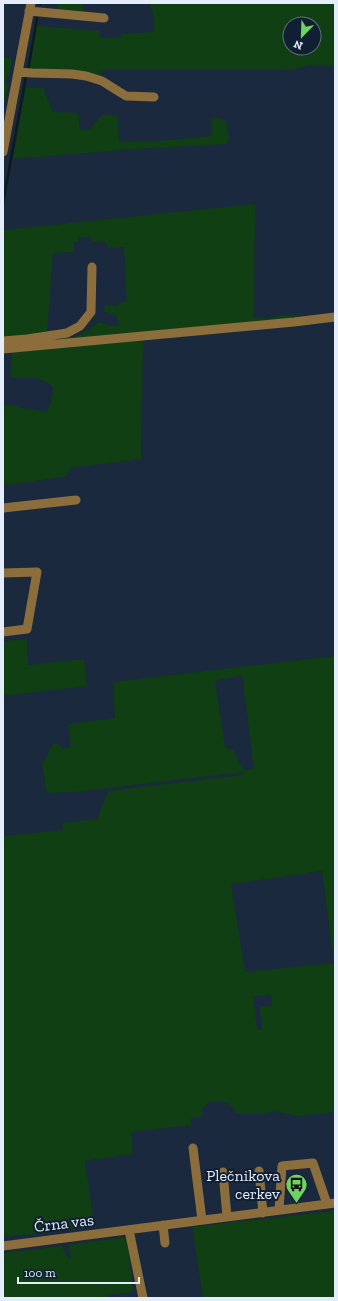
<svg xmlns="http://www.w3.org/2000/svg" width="338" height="1301" font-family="'Zilla Slab',serif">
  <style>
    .green { fill: #0f3f13; fill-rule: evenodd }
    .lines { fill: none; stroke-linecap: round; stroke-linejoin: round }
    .stream { stroke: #0c1c1d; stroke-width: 2.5 }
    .minor { stroke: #8c6e3c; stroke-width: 9 }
    .labels { text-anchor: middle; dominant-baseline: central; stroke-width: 4; stroke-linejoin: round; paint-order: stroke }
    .poi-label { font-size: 16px; fill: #e3edfb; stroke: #111f33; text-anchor: end }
    .street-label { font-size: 16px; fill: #e3edfb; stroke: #111f33 }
  </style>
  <rect width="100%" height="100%" fill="#1a293d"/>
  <path class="green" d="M56 3H84L83 13 57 11 58 7Z
    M150 3H335V65H310L296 69 284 70H101V79L29 71 37 26 100 31V37L121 38V34L154 32V19ZM290 24H314V48H290Z
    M3 57 12 59 9 77 7 76 5 82 8 85 3 109Z
    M26 88H43L53 112 78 113 80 130 90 129 102 115H118L119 141 148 142 212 136V118H218L226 120 229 141 226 144 134 149 13 159Z
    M255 204 254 318C260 318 266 319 271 318 283 315 293 313 304 318L80 341 40 340 74 337 87 331 99 322 112 326 119 325 116 315 104 312 105 305 118 306 119 303 127 301 124 247 108 248 104 241H91L90 236 79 238 78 241H74V252L53 253 47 333 3 338V230Z
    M143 340 141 459 70 468 67 476C46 479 24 484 3 485V404L47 412 52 398 53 387C42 376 27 378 12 378L10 374 12 353Z
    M27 639 28 665 84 659 87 686 3 696V641Z
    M335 656V1112L298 1116 273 1111 266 1114H237C230 1101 224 1101 210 1101L202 1109V1117L191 1118V1125L131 1132 133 1154 85 1161 94 1225 60 1231 3 1237V836L63 830 62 823 97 819 108 791 243 775 242 772 84 791 50 793 46 791 42 762 45 760 53 744H59L62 749 71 747 68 724 115 718 113 682ZM242 675 254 769 244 770 233 750 225 747 215 681ZM322 871 334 963 245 972 231 884ZM271 995 272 1006 260 1007 262 1029 257 1030 253 996Z
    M335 1211V1298H203L192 1227Z
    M127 1237 133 1292 107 1295V1298H3V1253L62 1246 68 1259 71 1258 68 1245Z"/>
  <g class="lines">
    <path class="stream" d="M40 5V3
      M28 70 37 18
      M3 203 26 76"/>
    <path class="minor" d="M29 11 104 18
      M18 72 32 73 72 74 86 76 102 81 126 96 154 97
      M3 152 31 3
      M3 341 27 339 67 333 80 326 91 312 92 267
      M3 349 294 322 335 317
      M3 508 76 500
      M3 573 37 572 27 629 3 632
      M193 1148 202 1220
      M259 1171 263 1213
      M223 1172 227 1217
      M279 1210 282 1166 313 1163 327 1204
      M163 1225 165 1243
      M129 1230 143 1298
      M3 1246 335 1203"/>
  </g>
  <defs>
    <symbol id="bus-pin" viewBox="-11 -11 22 30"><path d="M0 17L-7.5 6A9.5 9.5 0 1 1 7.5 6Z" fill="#6dd361" stroke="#111f33"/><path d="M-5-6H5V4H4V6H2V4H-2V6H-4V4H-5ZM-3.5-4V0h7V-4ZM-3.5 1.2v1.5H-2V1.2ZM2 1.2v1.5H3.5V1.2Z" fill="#111"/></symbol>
  </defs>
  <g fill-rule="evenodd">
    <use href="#bus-pin" x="284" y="1172" width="25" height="34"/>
  </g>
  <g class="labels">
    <g class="poi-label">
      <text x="280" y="1175">Plečnikova<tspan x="280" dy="18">cerkev</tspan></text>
    </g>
    <g class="street-label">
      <text transform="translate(64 1223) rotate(-7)">Črna vas</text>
    </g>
  </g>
  <rect width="338" height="1301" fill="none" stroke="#e3edfb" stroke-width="8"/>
  <g transform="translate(302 36) rotate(203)"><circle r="19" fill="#111f33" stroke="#657183"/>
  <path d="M0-3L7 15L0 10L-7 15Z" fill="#6dd361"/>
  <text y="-6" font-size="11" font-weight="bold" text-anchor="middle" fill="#e3edfb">N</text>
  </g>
  <path d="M18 1277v6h121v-6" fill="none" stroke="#e3edfb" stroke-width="2"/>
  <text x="24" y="1277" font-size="12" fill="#e3edfb" stroke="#111f33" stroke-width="3" paint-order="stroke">100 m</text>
</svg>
